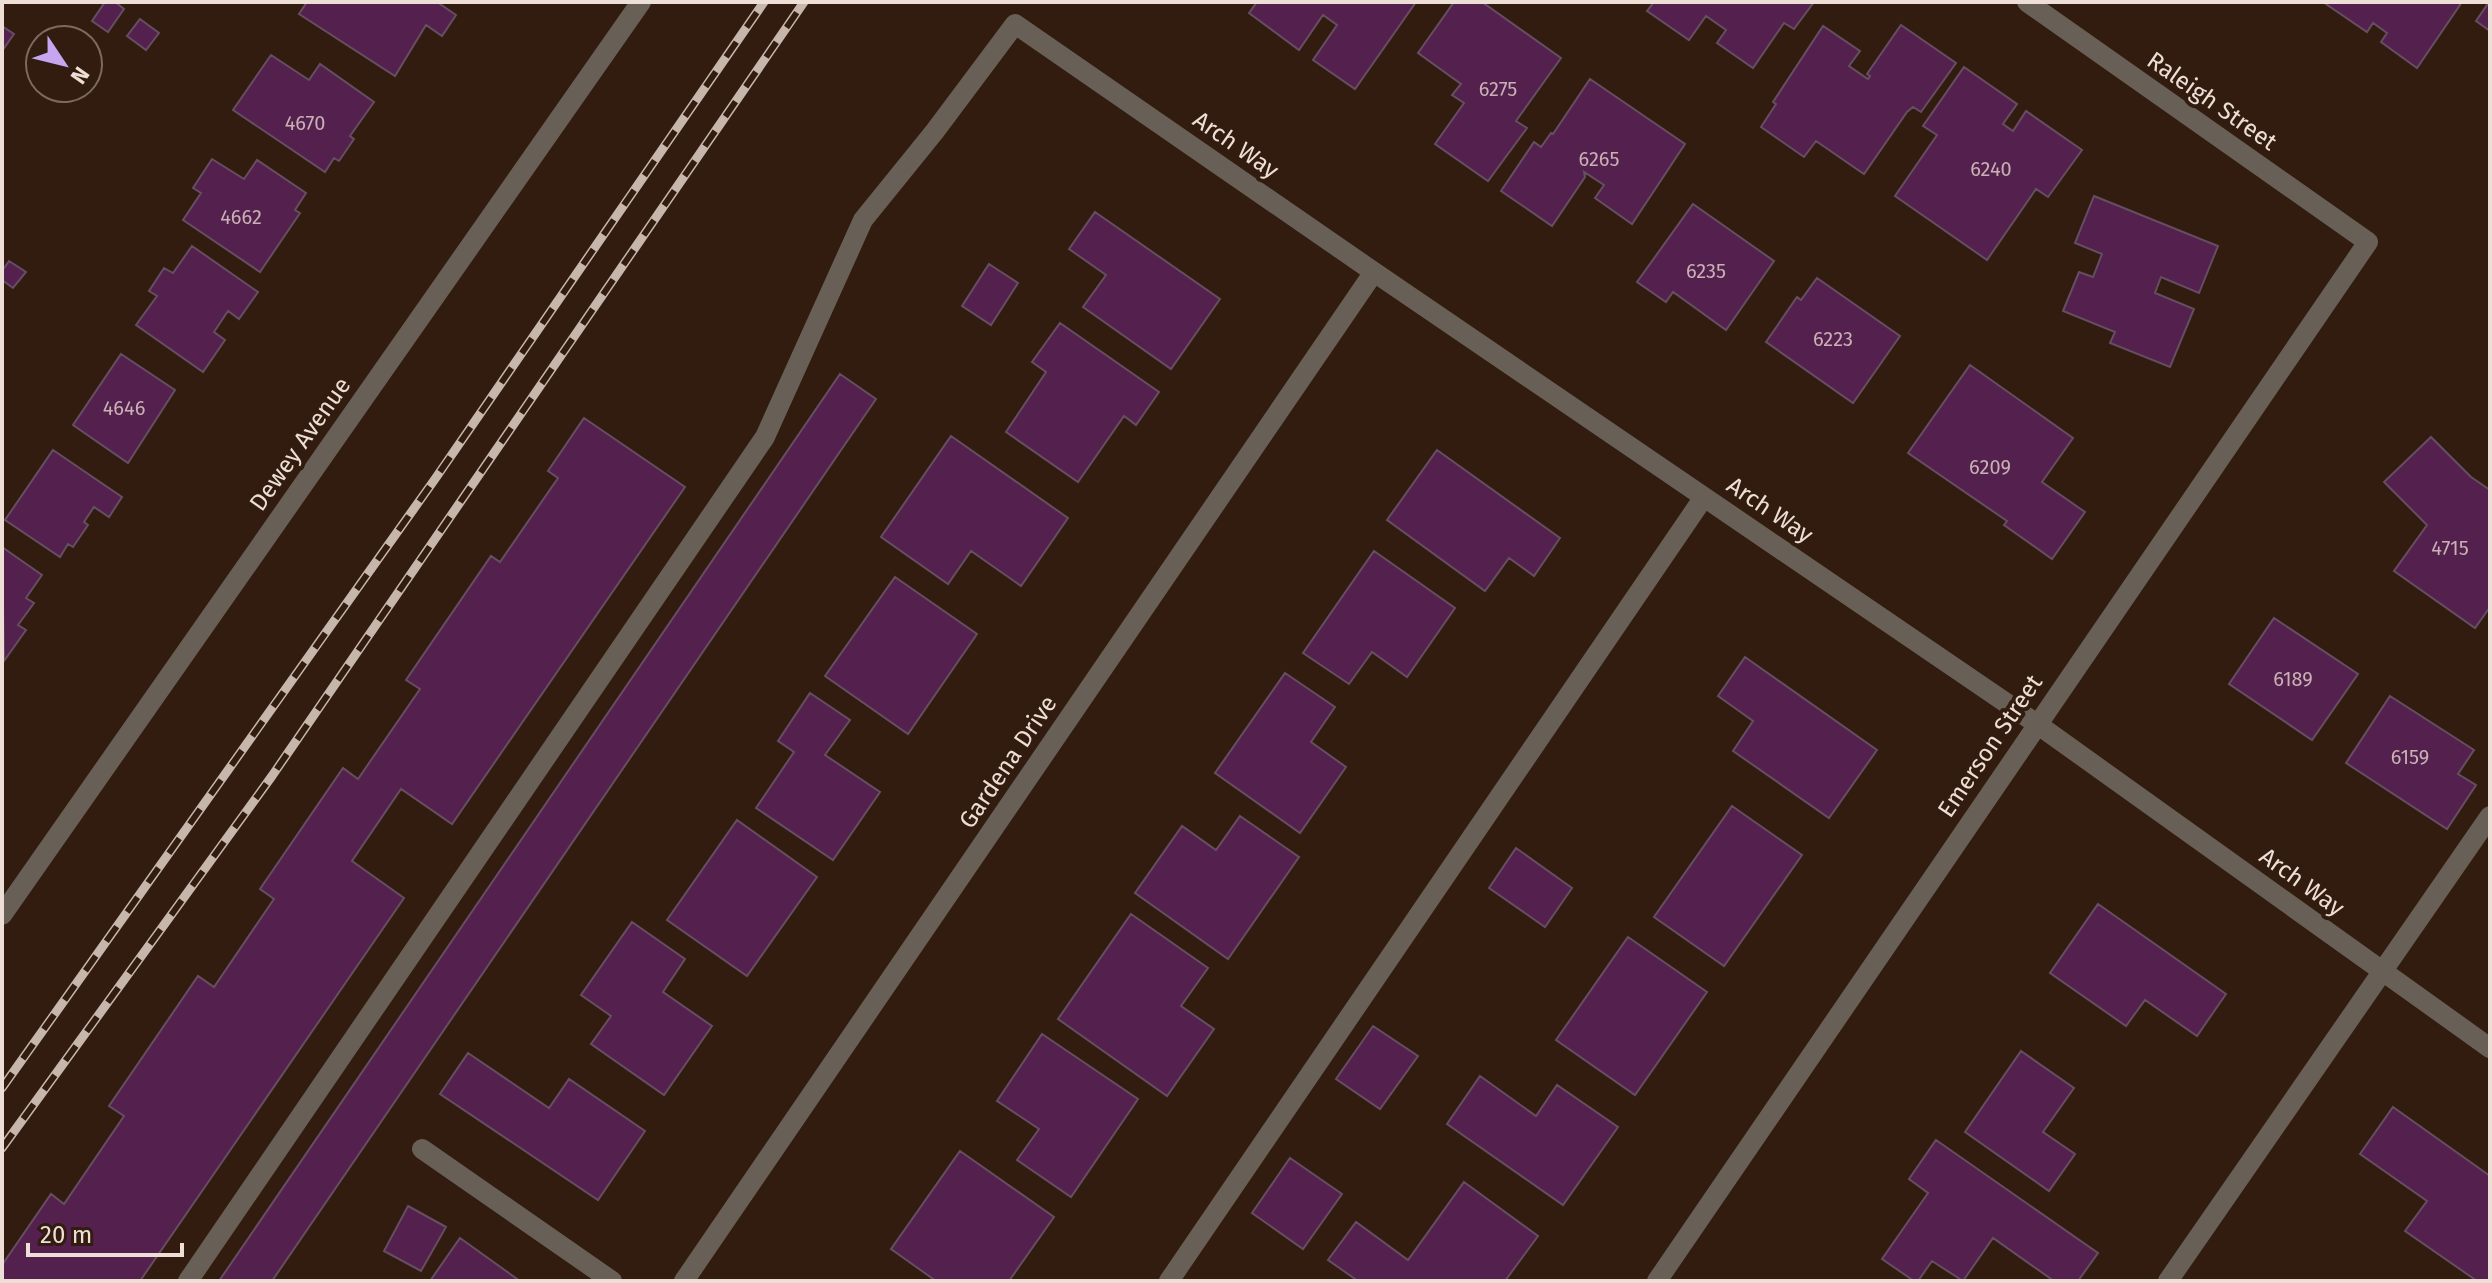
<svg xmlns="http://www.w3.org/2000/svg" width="2492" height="1283" font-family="'Fira Sans',sans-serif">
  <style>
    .building { fill: #54214e; stroke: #654e61; stroke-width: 2 }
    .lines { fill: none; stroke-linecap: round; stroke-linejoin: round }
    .minor { stroke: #686056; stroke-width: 20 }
    .rail-casing { stroke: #c7b6ac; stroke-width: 9 }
    .rail { stroke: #321c0f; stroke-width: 6; stroke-dasharray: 18; stroke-linecap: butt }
    .labels { text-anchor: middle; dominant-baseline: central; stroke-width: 8; stroke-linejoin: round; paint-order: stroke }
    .number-label { font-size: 20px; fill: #c8b0b4 }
    .street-label { font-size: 24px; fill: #eedfd6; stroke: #321c0f }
  </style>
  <rect width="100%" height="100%" fill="#321c0f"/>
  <path class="building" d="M105 2H115L124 9 108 32 92 21Z
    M307 2H437L456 15 442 36 426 25 395 76 299 14Z
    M1257 2H1416L1355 89 1313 60 1337 25 1323 15 1299 50 1249 13Z
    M1454 2H1482L1561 58 1516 121 1527 128 1488 181 1435 144 1464 103 1452 95 1461 84 1418 53Z
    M1654 2H1814L1794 29 1784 23 1753 68 1717 43 1726 30 1706 16 1689 40 1647 11Z
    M2323 2H2462L2417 68 2381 42 2387 33 2373 23 2367 32Z
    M2489 2H2490V31L2476 21Z
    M140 19 159 33 146 50 127 36Z
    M1901 25 1956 63 1921 112 1913 107 1907 112 1864 174 1816 141 1804 157 1761 127 1776 104 1773 102 1823 26 1860 51 1849 66 1868 79 1870 76 1867 74Z
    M2 26 14 34 2 51Z
    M271 55 309 80 320 64 374 102 350 136 354 139 339 161 334 158 325 172 233 110Z
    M1964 67 2017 104 2003 124 2013 131 2026 111 2082 150 2048 197 2036 189 1987 260 1895 196 1937 135 1923 126Z
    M1590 79 1685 144 1632 224 1595 198 1604 185 1584 172 1585 177 1552 226 1501 191 1534 142 1541 147 1551 133 1553 134Z
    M212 159 244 179 257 160 306 193 295 210 300 213 260 272 183 220 201 193 193 188Z
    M2094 196 2218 246 2199 293 2161 277 2155 293 2194 309 2170 367 2110 343 2115 332 2063 311 2079 272 2093 277 2102 254 2075 243Z
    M1693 204 1774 261 1726 330 1673 292 1666 302 1637 282Z
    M1095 212 1220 299 1171 369 1083 307 1106 275 1069 249Z
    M192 246 258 292 239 319 228 311 214 332 225 340 203 372 136 325 157 296 149 291 164 268 173 273Z
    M9 261 26 272 13 288 2 280V271Z
    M989 264 1018 283 991 325 962 306Z
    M1817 278 1900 336 1853 403 1766 342 1797 297 1801 300Z
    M1060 323 1159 392 1136 425 1124 416 1078 482 1006 432 1046 372 1032 362Z
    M121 354 175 390 128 463 73 425Z
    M1970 365 2073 438 2042 482 2085 512 2052 559 2004 525 2007 521 1908 453Z
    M840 374 876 399 272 1281H219Z
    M584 418 685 487 452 824 401 789 352 861 404 898 140 1281H2V1265L51 1194 64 1204 124 1116 109 1106 198 976 214 987 274 899 260 889 343 768 358 779 420 689 406 680 491 556 500 562 558 478 548 471Z
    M951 436 1068 518 1021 586 971 551 948 584 881 537Z
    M2431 437 2471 477 2490 490V607L2475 628 2394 571 2427 525 2384 482Z
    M53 450 122 497 109 517 94 507 84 522 88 525 73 547 68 544 60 557 5 520Z
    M1437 450 1560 538 1534 576 1509 558 1485 591 1387 520Z
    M2 547 42 575 26 598 34 603 18 625 26 630 4 661Z
    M1374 551 1455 608 1407 677 1372 652 1349 684 1303 653Z
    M895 577 977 634 908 734 825 676Z
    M2274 618 2358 674 2312 740 2229 684Z
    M1745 657 1877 750 1829 818 1733 751 1753 721 1718 696Z
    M1285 673 1335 707 1311 742 1346 767 1300 833 1215 773Z
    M810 693 850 720 825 755 880 792 833 860 756 808 794 752 778 741Z
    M2390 696 2474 750 2458 774 2476 785 2447 829 2346 763Z
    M1732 806 1802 855 1724 966 1654 917Z
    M1240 816 1299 857 1228 959 1135 893 1182 826 1216 850Z
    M737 820 817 877 747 976 667 920Z
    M1516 848 1572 888 1545 927 1489 888Z
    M2098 904 2226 994 2197 1036 2145 1000 2126 1026 2050 973Z
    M1131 914 1208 968 1181 1006 1214 1029 1167 1096 1058 1019Z
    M632 922 685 959 663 992 712 1026 664 1095 591 1044 611 1016 581 995Z
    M1628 937 1707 992 1635 1095 1556 1040Z
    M1373 1026 1418 1056 1380 1109 1336 1079Z
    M1042 1034 1138 1099 1071 1197 1017 1160 1039 1129 997 1101Z
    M2021 1051 2074 1088 2043 1132 2075 1154 2049 1191 1965 1132Z
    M468 1053 549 1108 569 1079 645 1131 598 1200 440 1094Z
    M1480 1076 1536 1116 1557 1085 1618 1127 1563 1205 1447 1124Z
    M2393 1107 2490 1176V1281H2477L2405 1231 2427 1201 2360 1154Z
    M1936 1140 2098 1253 2078 1281H2054L1993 1238 1963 1281 1932 1261 1918 1281H1914L1882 1259 1928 1193 1909 1179Z
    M960 1151 1054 1217 1009 1281H936L891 1249Z
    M1290 1158 1342 1194 1303 1249 1252 1213Z
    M1464 1182 1538 1236 1505 1281H1358L1328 1260 1356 1222 1408 1260Z
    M408 1206 446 1227 421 1271 384 1251Z
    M460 1238 520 1281H430Z"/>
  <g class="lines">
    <path class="minor" d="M2 915 641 2
      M422 1149 612 1281
      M188 1281 765 437 863 220 935 131 1015 24 1374 272 2037 724 2490 1048
      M684 1281 1374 272
      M1169 1281 1704 497
      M1657 1281 2368 242 2027 2
      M2168 1281 2490 816"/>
    <defs>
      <path id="rail" d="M2 1088 435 479 764 2
        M2 1148 272 776 804 2"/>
    </defs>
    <use href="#rail" class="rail-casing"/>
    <use href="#rail" class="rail"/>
  </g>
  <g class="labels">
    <g class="number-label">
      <text x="1498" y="89">6275</text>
      <text x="305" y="123">4670</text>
      <text x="1599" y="159">6265</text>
      <text x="1991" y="169">6240</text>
      <text x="241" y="217">4662</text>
      <text x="1706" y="271">6235</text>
      <text x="1833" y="339">6223</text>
      <text x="124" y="408">4646</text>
      <text x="1990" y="467">6209</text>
      <text x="2450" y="548">4715</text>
      <text x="2293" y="679">6189</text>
      <text x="2410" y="757">6159</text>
    </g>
    <g class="street-label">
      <text transform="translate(2212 101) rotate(35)">Raleigh Street</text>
      <text transform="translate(1236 145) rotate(35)">Arch Way</text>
      <text transform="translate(300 444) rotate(-55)">Dewey Avenue</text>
      <text transform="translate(1770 510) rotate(34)">Arch Way</text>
      <text transform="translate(1990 746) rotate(-56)">Emerson Street</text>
      <text transform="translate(1008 762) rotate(-56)">Gardena Drive</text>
      <text transform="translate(2302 882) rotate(36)">Arch Way</text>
    </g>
  </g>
  <rect width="2492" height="1283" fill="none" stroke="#eedfd6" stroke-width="8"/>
  <g transform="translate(64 64) rotate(125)"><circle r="38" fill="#321c0f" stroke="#7d6a5f" stroke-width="2"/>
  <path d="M0-6L14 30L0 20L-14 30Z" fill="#c7a6f0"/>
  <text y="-12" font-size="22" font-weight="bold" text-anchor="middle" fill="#eedfd6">N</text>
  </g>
  <path d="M28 1243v12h154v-12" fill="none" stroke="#eedfd6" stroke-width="4"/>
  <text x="40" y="1243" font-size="24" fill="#eedfd6" stroke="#321c0f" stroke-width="6" paint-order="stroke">20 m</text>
</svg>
